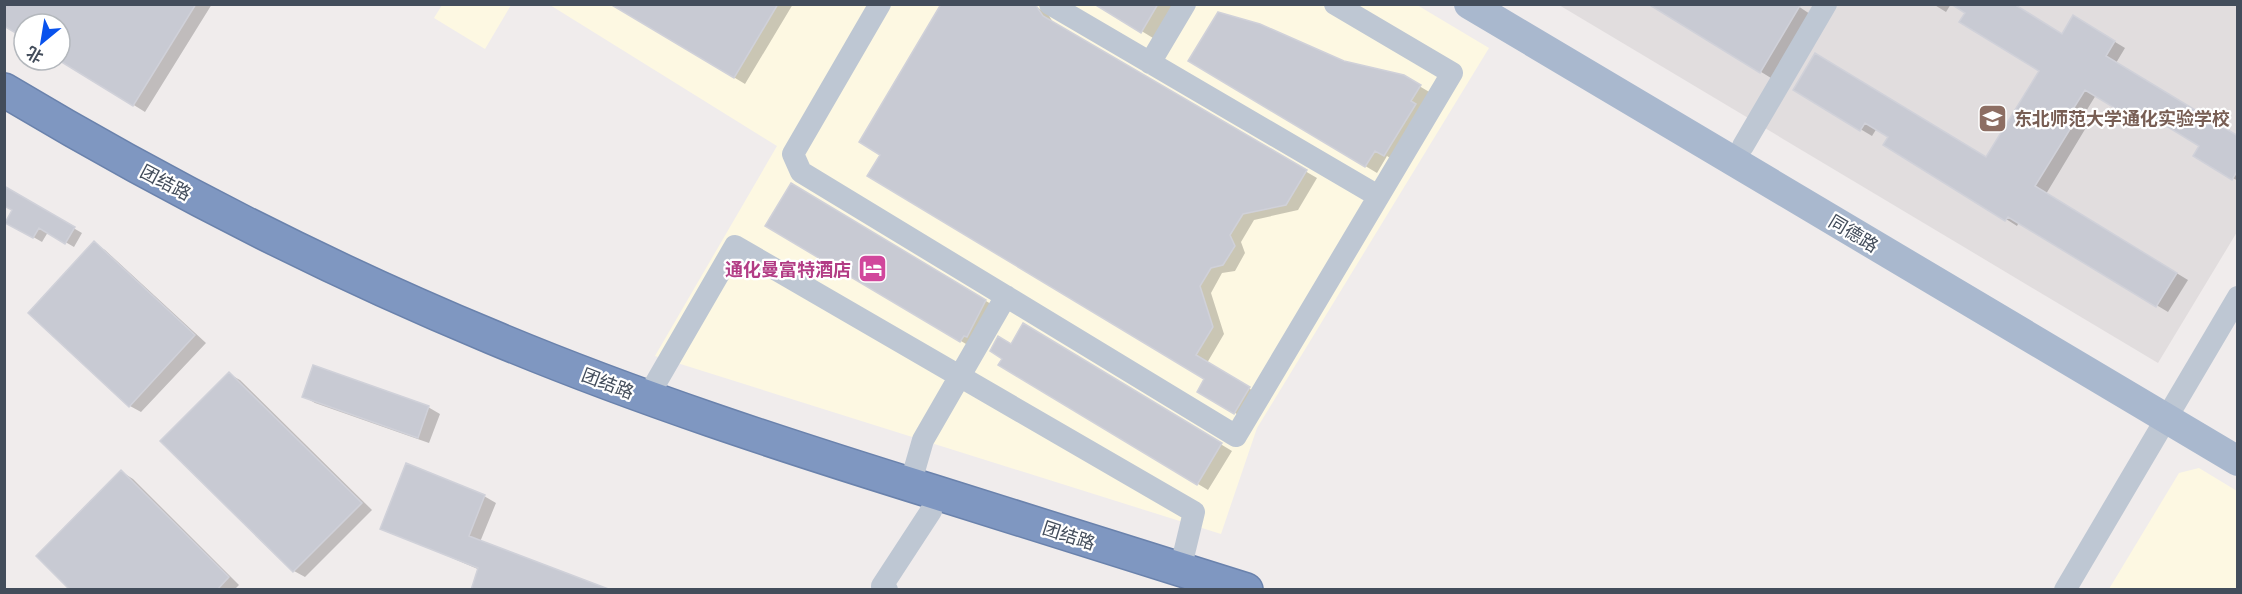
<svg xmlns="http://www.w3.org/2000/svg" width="2242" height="594" font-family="'Golos Text','Noto Sans SC',sans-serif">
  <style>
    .commercial { fill: #fdf8e2 }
    .education { fill: #e1ddde }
    .shadow { fill: #0003 }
    .building { fill: #c8cad3; stroke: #d0d1d9; stroke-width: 1.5 }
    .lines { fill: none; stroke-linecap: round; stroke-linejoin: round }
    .highway-casing { stroke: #6a82ac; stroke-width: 36 }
    .minor { stroke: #bec7d3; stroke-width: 22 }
    .major { stroke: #a9b8ce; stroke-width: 30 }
    .highway { stroke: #7f97c1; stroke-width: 33 }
    .labels { text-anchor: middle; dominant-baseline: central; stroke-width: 4.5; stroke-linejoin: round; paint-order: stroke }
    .education-label { font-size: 18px; font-weight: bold; fill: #785e54; stroke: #fff; text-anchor: start }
    .street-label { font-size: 18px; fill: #434d5b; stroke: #fff }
    .hotel-label { font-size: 18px; font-weight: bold; fill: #b23c85; stroke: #fff; text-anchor: end }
  </style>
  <rect width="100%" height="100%" fill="#f0ecec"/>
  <path class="commercial" d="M442 5V4L511 5 485 49 434 18Z
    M550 5H1417L1489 48 1257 428 1221 534 655 356 777 146Z
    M2199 468 2237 491V589H2109L2179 473Z"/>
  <path class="education" d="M1559 5H2237V232L2158 363Z"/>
  <path class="shadow" d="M4 4H212L145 112 60 59V24H24V37Z
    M613 4H793L745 84Z
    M1032 4 1048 14 1054 24 1317 178 1298 210 1254 220 1241 242 1245 253 1235 271 1222 273 1211 293 1224 334 1207 363 1260 395 1245 419 1199 391 1206 378Z
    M1097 4H1173L1153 38Z
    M1795 4 1810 14 1771 78 1660 10Z
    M1933 4H1951L1946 12Z
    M1967 13 2062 35 2074 17 2125 48 2116 63 2238 137V181L2195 155 2201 145 2153 116 2147 126 2096 95 2080 121 2087 126 2046 194 2188 280 2168 312 2019 222 2017 226 2006 219 1877 128 1872 136 1795 90 1987 159 2041 70Z
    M1190 61 1344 62 1404 77 1431 93 1396 162 1387 156 1377 173Z
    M792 185 996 307 971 347 767 225Z
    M4 188 82 233 74 247 48 232 42 242 7 222 14 210Z
    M94 243 105 250 206 343 141 412 130 406Z
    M1024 325 1232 451 1208 490 1000 365Z
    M229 374 240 380 372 510 305 577 294 571Z
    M303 396 428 407 440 414 429 443 315 403Z
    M122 472 133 479 239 585 234 590H72Z
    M484 496 496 503 480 542 605 590 480 570 382 528Z"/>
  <path class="building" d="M4 4H196L133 106 60 61V24H24V38L4 26Z
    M610 4H778L734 78Z
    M941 4H1035L1043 16 1307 170 1286 205 1243 214 1230 235 1235 246 1223 265 1211 268 1200 286 1213 327 1196 355 1250 387 1234 414 1197 392 1204 379 867 176 880 155 859 142Z
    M1094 4H1158L1141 33Z
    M1648 4H1801L1760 73Z
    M1951 4H2014L2062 34 2073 15 2115 41 2106 56 2238 136V170L2232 180 2193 156 2199 146 2142 111 2136 121 2085 90 2070 114 2077 118 2035 186 2177 273 2156 307 2008 217 2005 221 1883 145 1888 137 1865 123 1860 131 1793 90 1815 53 1986 157 2039 71 1959 22 1965 13Z
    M1218 12 1260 24 1344 61 1404 75 1421 85 1411 101 1416 104 1384 156 1375 151 1365 167 1188 61Z
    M791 183 986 300 967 337 964 336 960 342 765 226Z
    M4 186 75 227 65 244 39 228 33 238 5 223 12 210 4 206Z
    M94 241 195 335 129 407 28 313Z
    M1023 323 1222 443 1197 485 998 365 1002 359 990 351 998 336 1011 344Z
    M313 365 429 406 418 438 302 397Z
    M229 372 362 503 293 572 160 441Z
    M406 463 485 495 469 536 611 590H471L478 568 380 529Z
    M121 470 229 577 217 590H70L36 556Z"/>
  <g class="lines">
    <defs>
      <path id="highway" d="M4 90C161 184 323 267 492 337 635 397 783 445 931 491 1036 525 1141 558 1246 590"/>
    </defs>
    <use href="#highway" class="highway-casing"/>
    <path class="minor" d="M880 4 793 154 801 172 1236 436 1452 73 1335 4
      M1050 4 1378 196
      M1150 63 1185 4
      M1743 146 1826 4
      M647 398 735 246 1194 512 1180 570
      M910 485 923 440 1006 296
      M887 590 882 586 931 511
      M2065 590 2238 297"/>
    <path class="major" d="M1469 4 2238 461"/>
    <use href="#highway" class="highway"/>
  </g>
  <defs>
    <symbol id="school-square" viewBox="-11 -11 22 22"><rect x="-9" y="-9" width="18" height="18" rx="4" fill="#8d6e63" stroke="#fff"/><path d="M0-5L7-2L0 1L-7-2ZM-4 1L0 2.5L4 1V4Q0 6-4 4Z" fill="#fff"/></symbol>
    <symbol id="hotel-square" viewBox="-11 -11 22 22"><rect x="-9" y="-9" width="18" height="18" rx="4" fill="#d1479c" stroke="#fff"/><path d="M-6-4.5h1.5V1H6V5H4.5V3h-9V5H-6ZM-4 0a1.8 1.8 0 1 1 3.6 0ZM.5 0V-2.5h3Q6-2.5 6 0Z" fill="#fff"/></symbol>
  </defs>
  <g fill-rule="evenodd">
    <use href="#school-square" x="1976" y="102" width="33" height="33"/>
    <use href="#hotel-square" x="856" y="252" width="33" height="33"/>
  </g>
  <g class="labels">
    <g class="education-label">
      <text x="2014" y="118">东北师范大学通化实验学校</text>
    </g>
    <g class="street-label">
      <text transform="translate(166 182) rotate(28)">团结路</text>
      <text transform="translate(1854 233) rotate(31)">同德路</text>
      <text transform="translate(608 383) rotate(21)">团结路</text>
      <text transform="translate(1069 535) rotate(18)">团结路</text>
    </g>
    <g class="hotel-label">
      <text x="851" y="269">通化曼富特酒店</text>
    </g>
  </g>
  <rect width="2242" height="594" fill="none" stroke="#434d5b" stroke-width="12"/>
  <g transform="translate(42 42) rotate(210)"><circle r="28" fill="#ffffff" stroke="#b4b8bd" stroke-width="1.5"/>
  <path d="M0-4.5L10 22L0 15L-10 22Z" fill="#0952ed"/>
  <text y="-9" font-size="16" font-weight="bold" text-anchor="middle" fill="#434d5b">北</text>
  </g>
</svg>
